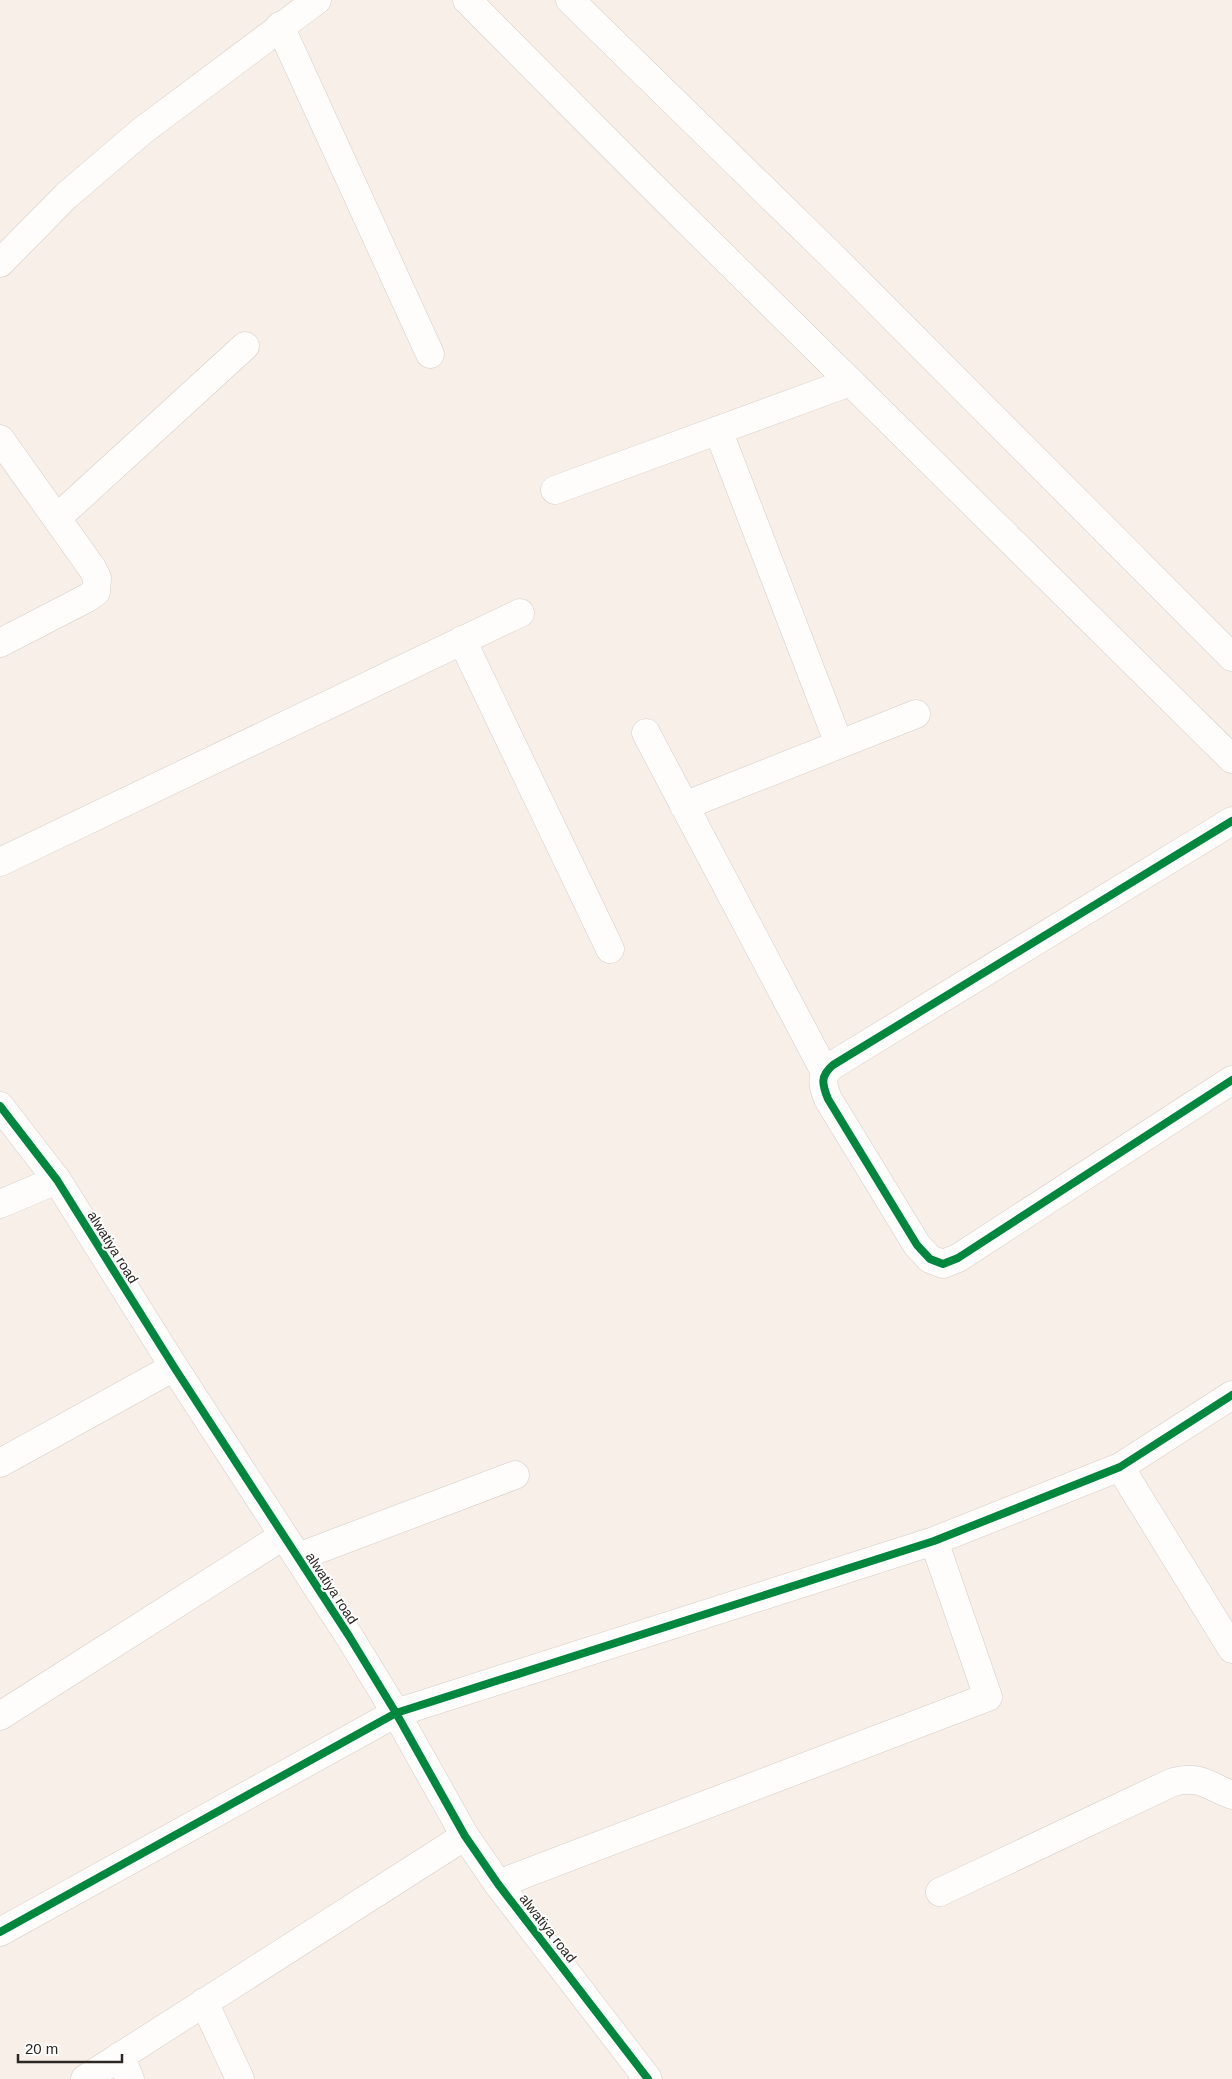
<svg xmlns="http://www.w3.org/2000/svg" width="1232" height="2079" font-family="Arial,sans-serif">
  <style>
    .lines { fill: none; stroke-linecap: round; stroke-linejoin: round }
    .minor-casing { stroke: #d4cdc7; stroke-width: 29 }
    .tertiary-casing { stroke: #d4cdc7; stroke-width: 29 }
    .secondary-casing { stroke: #d4cdc7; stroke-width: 29 }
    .minor { stroke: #fefdfc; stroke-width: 28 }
    .tertiary { stroke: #fefdfc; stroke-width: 28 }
    .secondary { stroke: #fefdfc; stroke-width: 28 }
    .cycleway-casing { stroke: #fff; stroke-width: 11 }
    .cycleway { stroke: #00873e; stroke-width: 8 }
    .labels { text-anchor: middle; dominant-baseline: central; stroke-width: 4; stroke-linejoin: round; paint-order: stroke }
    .street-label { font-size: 14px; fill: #2d2721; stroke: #fff }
  </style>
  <rect width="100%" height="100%" fill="#f7efe8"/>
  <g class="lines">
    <defs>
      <path id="minor" d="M280 26 430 354
        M0 263 66 196 142 131 317 0
        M718 430 839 744
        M0 439 92 568 97 578 96 592 87 598 0 643
        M555 490 850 382
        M57 518 245 346
        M462 640 610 949
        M646 733 825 1072
        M684 806 916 714
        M1232 821 833 1065C820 1076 822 1084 828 1099L917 1245 930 1259 943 1264 958 1258 1232 1080
        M0 862 520 613
        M0 1204 57 1180
        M0 1463 174 1367
        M1120 1467 1232 1649
        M298 1557 515 1475
        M0 1716 283 1536
        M498 1884 988 1697 934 1541
        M940 1892 1173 1782C1201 1775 1208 1786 1232 1795
        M0 1932 396 1713 934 1541 1120 1467 1232 1395
        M204 2002 240 2079
        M120 2056 130 2079
        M85 2079 465 1836"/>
      <path id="tertiary" d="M0 1106 57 1180 174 1367 349 1636 396 1713 465 1836 498 1884 648 2079"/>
      <path id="secondary" d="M467 0 644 178 1232 759
        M570 0 832 256 1232 657"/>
    </defs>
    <use href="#minor" class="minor-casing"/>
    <use href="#tertiary" class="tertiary-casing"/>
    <use href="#secondary" class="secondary-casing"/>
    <use href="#minor" class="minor"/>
    <use href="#tertiary" class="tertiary"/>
    <use href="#secondary" class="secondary"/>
    <defs>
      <path id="cycleway" d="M1232 821 833 1065C820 1076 822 1084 828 1099L917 1245 930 1259 943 1264 958 1258 1232 1080
        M0 1106 57 1180 174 1367 349 1636 396 1713 465 1836 498 1884 648 2079
        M0 1932 396 1713 934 1541 1120 1467 1232 1395"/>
    </defs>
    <use href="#cycleway" class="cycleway-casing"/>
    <use href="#cycleway" class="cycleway"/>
  </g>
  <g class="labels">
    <g class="street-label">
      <text transform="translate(113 1247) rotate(58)">alwatiya road</text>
      <text transform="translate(332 1588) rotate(57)">alwatiya road</text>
      <text transform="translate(548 1928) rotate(52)">alwatiya road</text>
    </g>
  </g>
  <path d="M18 2054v8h104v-8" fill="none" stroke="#2d2721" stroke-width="2.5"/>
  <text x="25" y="2054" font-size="15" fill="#2d2721" stroke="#ffffff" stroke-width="4" paint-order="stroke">20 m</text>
</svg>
